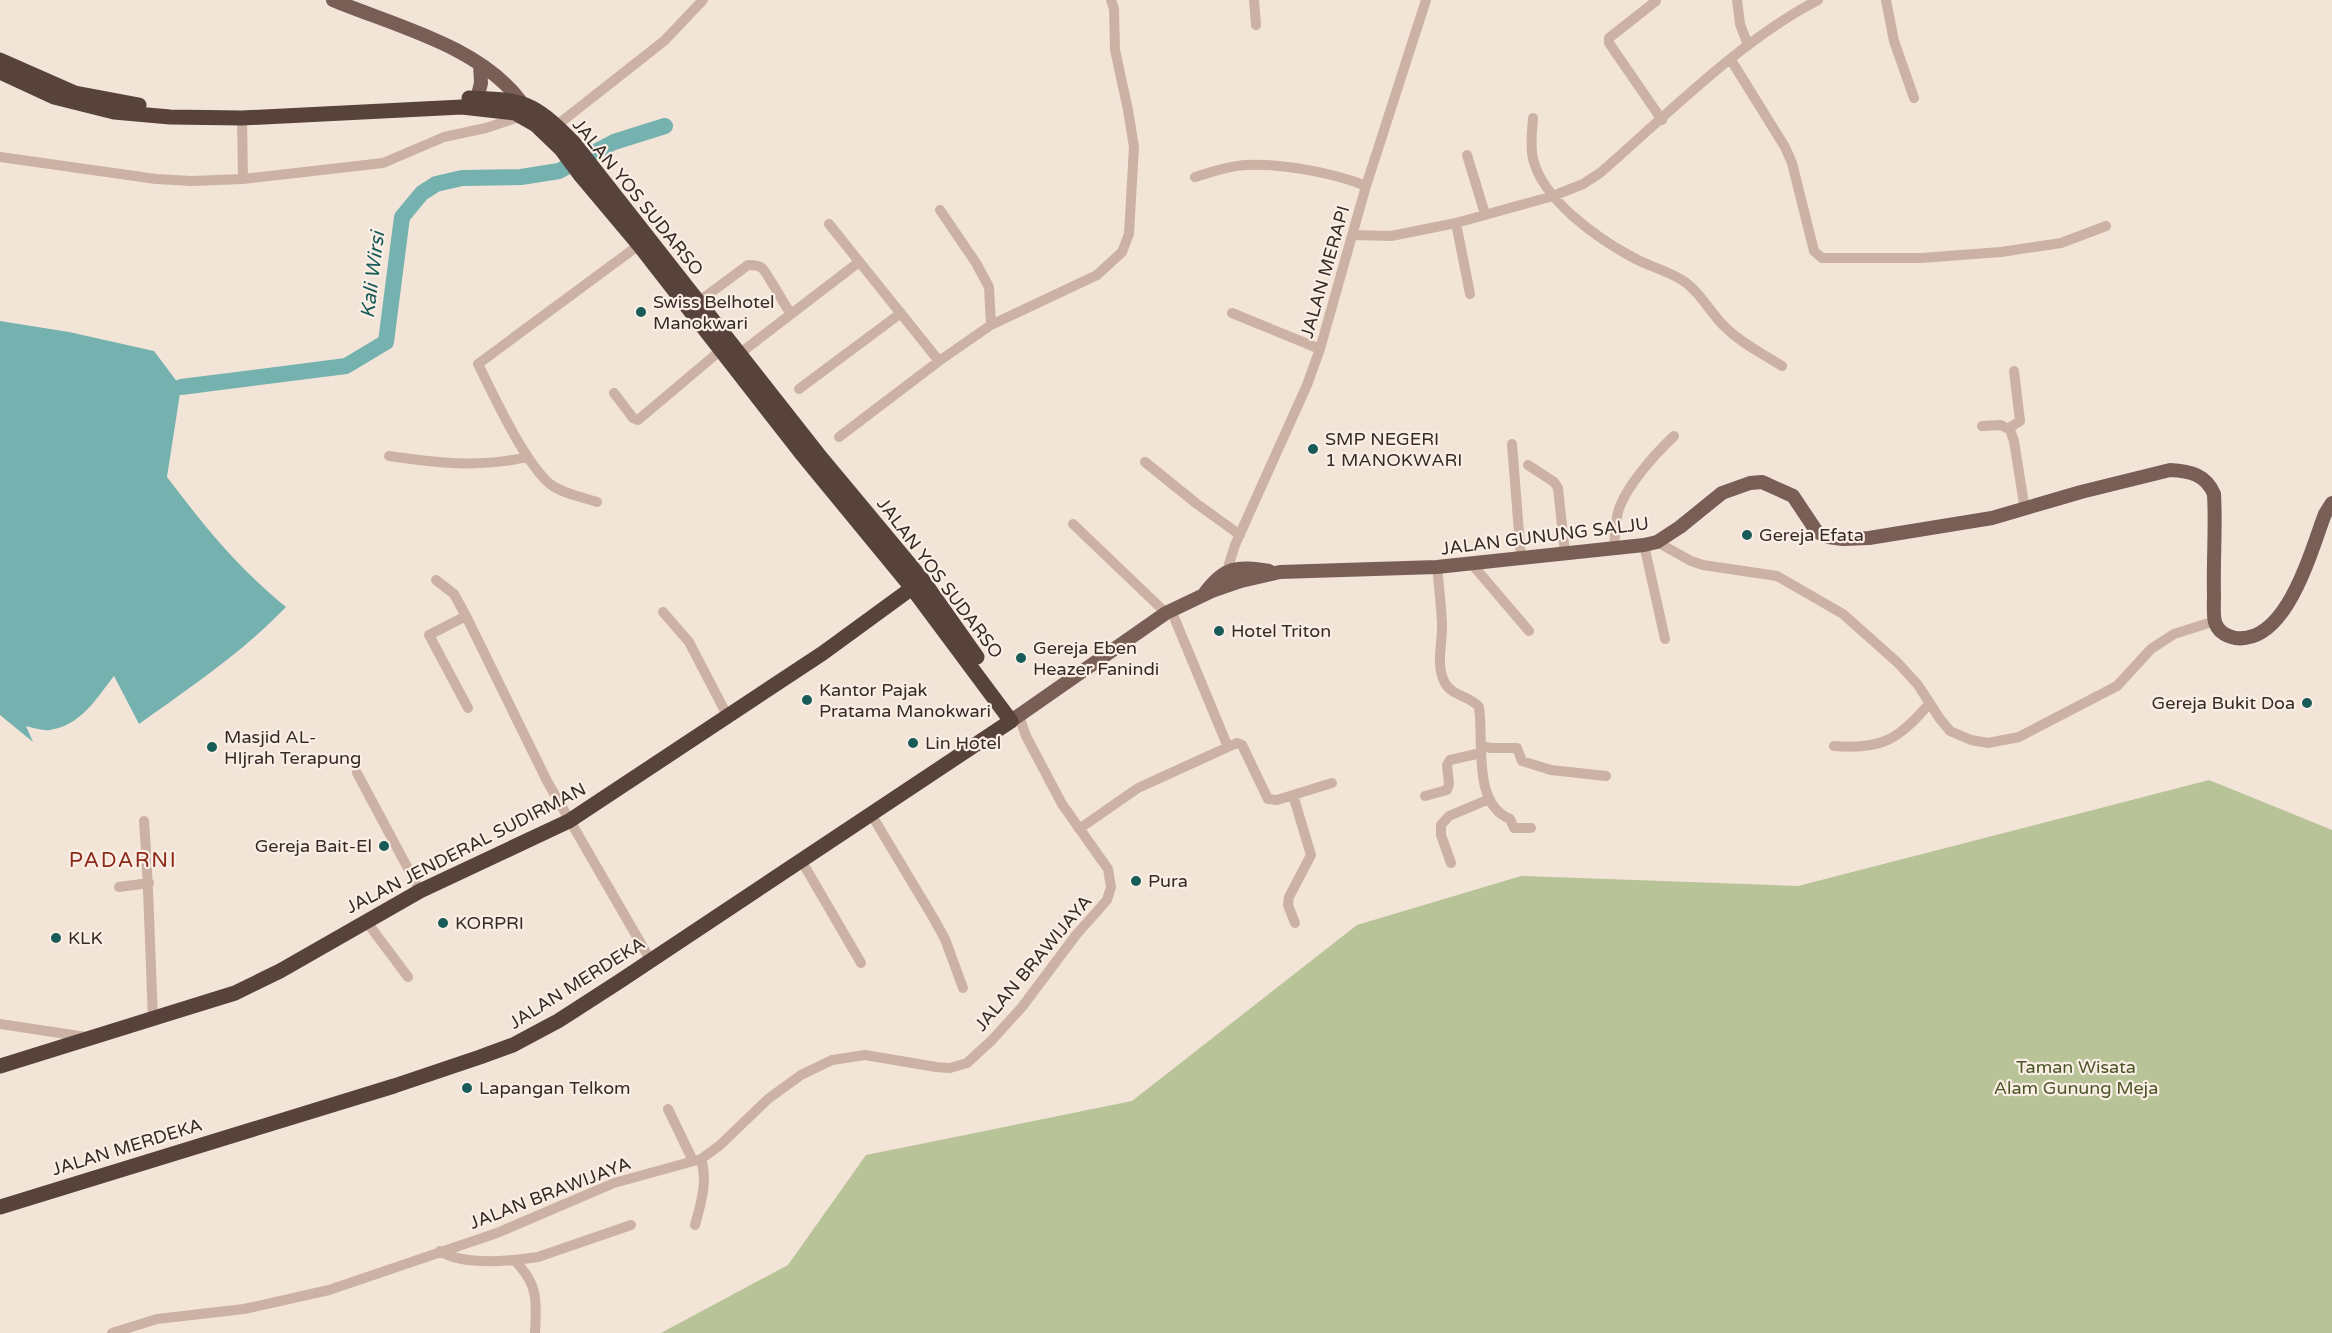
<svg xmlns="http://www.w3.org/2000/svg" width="2332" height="1333" font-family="'Varela Round',sans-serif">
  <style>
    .green { fill: #b8c397 }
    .water { fill: #75b2af }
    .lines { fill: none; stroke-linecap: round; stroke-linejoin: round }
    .river { stroke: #75b2af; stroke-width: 16 }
    .minor { stroke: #ccb2a4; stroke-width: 10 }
    .major { stroke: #795e56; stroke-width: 14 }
    .highway { stroke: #58423c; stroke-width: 15 }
    .poi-dot { fill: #195b59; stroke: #faeee5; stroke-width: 2 }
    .labels { text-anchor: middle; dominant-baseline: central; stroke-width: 4.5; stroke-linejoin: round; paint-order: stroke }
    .street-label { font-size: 18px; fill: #362a26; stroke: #faeee5 }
    .poi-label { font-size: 18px; fill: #362a26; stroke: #faeee5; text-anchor: start }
    .park-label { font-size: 18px; fill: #4a5628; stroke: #faeee5 }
    .water-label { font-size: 20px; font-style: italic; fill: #195b59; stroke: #faeee5 }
    .quarter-label { font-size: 21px; letter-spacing: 1.5px; fill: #8b2a19; stroke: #faeee5 }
  </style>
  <rect width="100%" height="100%" fill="#f3e4d8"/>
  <path class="green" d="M2209 780 2332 830V1333H661L788 1265 866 1155 1132 1101 1357 925 1521 876 1798 886Z"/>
  <path class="water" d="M0 321 69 332 154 351 181 387 167 477C205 527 237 567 286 607 243 652 189 688 139 724L114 676C96 699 81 725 50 730 43 731 34 728 26 726L33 742 0 715Z"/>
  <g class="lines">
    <path class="river" d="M181 387 346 366 386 342 402 217 422 193 436 184 462 178 521 177 559 171 614 142 665 126"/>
    <path class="minor" d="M1254 0 1256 25
      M1737 0 1740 24 1748 45
      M1886 0 1894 41 1914 98
      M1656 1 1609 38V43L1662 120
      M1731 60 1785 147 1792 163 1814 251 1822 258H1921L2001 252 2061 243 2106 226
      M242 118 243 179
      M1533 118C1532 132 1530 146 1533 159 1543 200 1597 238 1632 257 1648 266 1666 270 1682 280 1700 291 1710 313 1725 327 1741 343 1763 354 1782 366
      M556 126 664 41 703 0
      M1467 155 1485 214
      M0 157 156 179 191 181 243 179 383 163 444 137 486 128 522 116
      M1195 177C1212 172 1228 166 1246 165 1280 163 1335 173 1366 186
      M940 210 976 263 989 287 991 325
      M1456 223 1470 294
      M829 224 939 361
      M1353 235 1391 236 1456 223 1553 196 1583 184 1600 173C1668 114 1739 41 1818 0
      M698 302 748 265C753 265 758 265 762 268 766 271 785 306 791 314
      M1232 313 1320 349
      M739 354 859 262
      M799 389 901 313
      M614 393 633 418 638 420 721 350
      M1982 426 2001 425 2010 430 2014 441 2025 510
      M2009 428 2020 421 2014 371
      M839 437 939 361 991 325 1097 275 1122 252 1129 234 1134 147 1128 110 1115 50 1114 9 1111 0
      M1512 444 1521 558
      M389 456C436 463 480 468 527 457
      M1145 462 1197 504 1240 535
      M1528 465 1554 482 1558 488 1565 553
      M597 502C582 497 563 494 550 484 524 462 494 396 478 364L639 245
      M1073 524 1166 613
      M1657 542 1691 561 1703 565 1777 576 1843 614 1898 663 1918 685 1940 719 1950 731 1971 740 1988 743 2019 737 2117 686 2151 649 2174 634 2215 621
      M1644 545 1665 639
      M1614 549C1615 537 1615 524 1618 512 1625 487 1656 453 1674 436
      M1471 563 1529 631
      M1437 567C1439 586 1441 604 1442 623 1443 642 1435 665 1445 683 1452 696 1470 696 1479 707 1484 741 1472 804 1510 819L1514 828H1531
      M1227 577 1229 564 1235 545 1307 385 1320 349 1366 186 1426 0
      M436 580 454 594 466 616
      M1171 610 1228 747 1237 743 1242 745 1268 799 1277 800 1332 783
      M663 612 689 642 728 717
      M468 708 429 635 466 616 547 781 651 961
      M1481 746 1491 748H1517L1522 761 1551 770 1606 776
      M1834 746C1882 750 1899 739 1929 704
      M357 773 420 891
      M1293 795 1311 855 1289 897 1288 905 1295 923
      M1425 796 1447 790 1449 784 1447 765 1450 760 1481 753
      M871 814 934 919 945 939 963 988
      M144 821C149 887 150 952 153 1018
      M1079 829 1138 788 1228 747
      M801 860 861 963
      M1451 863 1441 835V825L1449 816 1487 800
      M119 887 149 883
      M366 921 408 977
      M0 1024 86 1037
      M668 1109 693 1161
      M695 1225C701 1203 708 1181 701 1159
      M440 1251C463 1266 511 1261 538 1257L631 1225
      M514 1260C538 1283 537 1301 535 1333
      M112 1333 157 1319 244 1309 329 1290 497 1233 614 1183 701 1159 719 1146 768 1099 801 1075 832 1060 865 1055 936 1067 950 1068 967 1063 992 1040 1022 1007 1076 935 1107 900 1111 887 1108 869 1062 804 1026 736 1019 716"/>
    <path class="major" d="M333 0C395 26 480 46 521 102
      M477 99 481 83 480 64
      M1205 593C1225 566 1237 566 1269 571
      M1011 721 1166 613 1212 591 1241 581 1280 572 1437 567 1644 545 1657 542 1680 527 1722 493 1750 483 1762 482 1793 496 1817 532 1828 537 1843 539 1869 538 1992 518 2081 492 2170 470C2191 471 2206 475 2214 494 2216 528 2213 561 2214 595 2214 604 2213 614 2215 622 2218 632 2226 636 2235 638 2287 645 2311 550 2325 514L2332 503"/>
    <path class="highway" d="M0 60 75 93 139 105
      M0 72 54 97 114 112 170 117 242 118 462 107 515 113 536 125 561 149 581 176 639 245 801 453 912 588 1011 721 620 981 558 1021 513 1045 480 1057 394 1086 0 1207
      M469 98C525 100 532 101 573 142L818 454 922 579 977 657
      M0 1066 235 993 280 971 420 891 569 821 823 653 912 588"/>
  </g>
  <g class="poi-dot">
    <circle cx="641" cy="312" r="6"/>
    <circle cx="1313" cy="449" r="6"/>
    <circle cx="1747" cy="535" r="6"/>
    <circle cx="1219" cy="631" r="6"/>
    <circle cx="1021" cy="658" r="6"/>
    <circle cx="807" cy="700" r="6"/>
    <circle cx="2307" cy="703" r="6"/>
    <circle cx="913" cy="743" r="6"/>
    <circle cx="212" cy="747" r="6"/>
    <circle cx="384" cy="846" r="6"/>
    <circle cx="1136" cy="881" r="6"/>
    <circle cx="443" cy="923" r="6"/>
    <circle cx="56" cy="938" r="6"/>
    <circle cx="467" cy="1088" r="6"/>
  </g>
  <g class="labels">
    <g class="street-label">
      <text transform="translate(638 197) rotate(51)">JALAN YOS SUDARSO</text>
      <text transform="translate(1325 272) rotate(-74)">JALAN MERAPI</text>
      <text transform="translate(1545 536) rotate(-7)">JALAN GUNUNG SALJU</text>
      <text transform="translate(940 578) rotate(53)">JALAN YOS SUDARSO</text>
      <text transform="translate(466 848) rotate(-27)">JALAN JENDERAL SUDIRMAN</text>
      <text transform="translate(1033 963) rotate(-50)">JALAN BRAWIJAYA</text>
      <text transform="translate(577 983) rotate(-32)">JALAN MERDEKA</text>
      <text transform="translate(127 1147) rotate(-17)">JALAN MERDEKA</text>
      <text transform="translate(550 1193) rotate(-21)">JALAN BRAWIJAYA</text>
    </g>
    <g class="poi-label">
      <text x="653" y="302">Swiss Belhotel<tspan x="653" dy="21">Manokwari</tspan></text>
      <text x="1325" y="439">SMP NEGERI<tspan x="1325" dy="21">1 MANOKWARI</tspan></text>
      <text x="1759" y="535">Gereja Efata</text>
      <text x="1231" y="631">Hotel Triton</text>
      <text x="1033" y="648">Gereja Eben<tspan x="1033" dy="21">Heazer Fanindi</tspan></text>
      <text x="819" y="690">Kantor Pajak<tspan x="819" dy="21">Pratama Manokwari</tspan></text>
      <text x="2295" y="703" text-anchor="end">Gereja Bukit Doa</text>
      <text x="224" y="737">Masjid AL-<tspan x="224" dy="21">HIjrah Terapung</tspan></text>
      <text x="925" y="743">Lin Hotel</text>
      <text x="372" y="846" text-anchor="end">Gereja Bait-El</text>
      <text x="1148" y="881">Pura</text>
      <text x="455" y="923">KORPRI</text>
      <text x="68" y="938">KLK</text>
      <text x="479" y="1088">Lapangan Telkom</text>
    </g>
    <g class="park-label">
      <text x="2076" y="1067">Taman Wisata<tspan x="2076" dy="21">Alam Gunung Meja</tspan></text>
    </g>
    <g class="water-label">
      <text transform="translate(373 275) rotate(-83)">Kali Wirsi</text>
    </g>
    <g class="quarter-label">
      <text x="123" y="860">PADARNI</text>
    </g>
  </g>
</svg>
